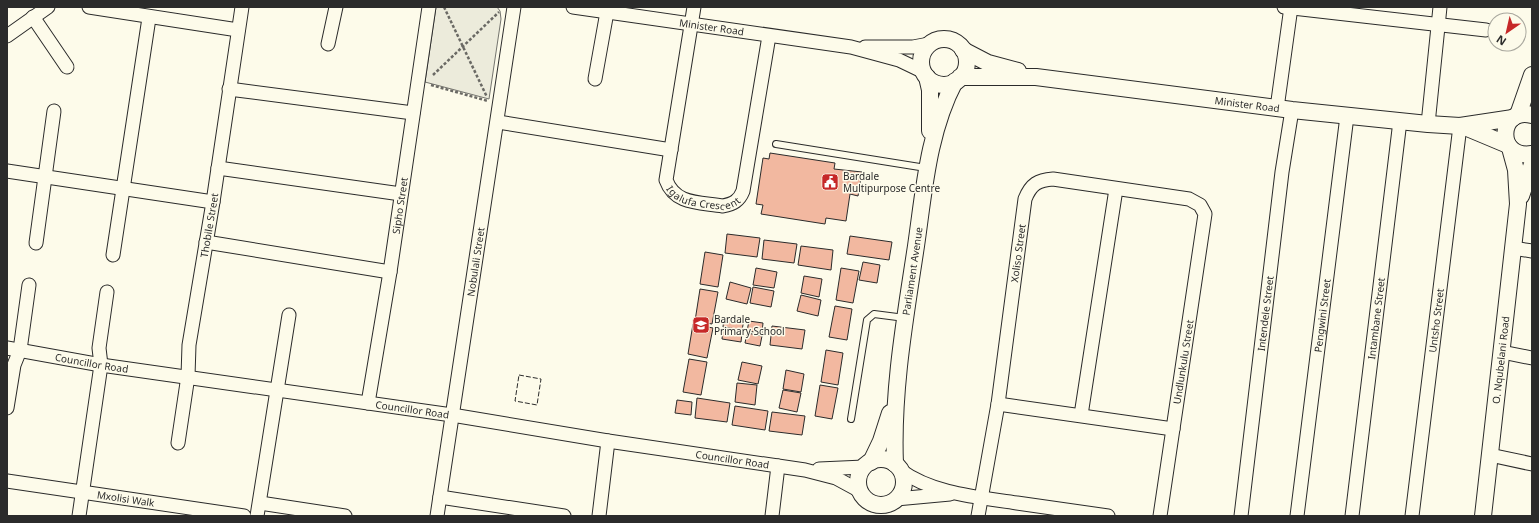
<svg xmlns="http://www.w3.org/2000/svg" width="1539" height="523" font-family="'Noto Sans',sans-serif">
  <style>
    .green { fill: #ecebdb; stroke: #74746e }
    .building { fill: #f2b8a0; stroke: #2b2b2b }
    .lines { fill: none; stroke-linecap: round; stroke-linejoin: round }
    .service-casing { stroke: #2b2b2b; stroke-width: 8 }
    .minor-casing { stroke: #2b2b2b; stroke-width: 15 }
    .tertiary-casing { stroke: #2b2b2b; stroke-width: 18 }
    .path { stroke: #6a6964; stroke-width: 2.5; stroke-dasharray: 3 2; stroke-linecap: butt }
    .service { stroke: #fdfbea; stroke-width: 6 }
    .minor { stroke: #fdfbea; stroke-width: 13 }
    .tertiary { stroke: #fdfbea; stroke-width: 16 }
    .fence { stroke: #2b2b2b; stroke-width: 1; stroke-dasharray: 5 2; stroke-linecap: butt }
    .labels { text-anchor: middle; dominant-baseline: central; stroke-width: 3; stroke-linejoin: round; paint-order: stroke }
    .street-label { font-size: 10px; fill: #2b2b2b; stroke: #fdfbea }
    .poi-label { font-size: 10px; fill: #2b2b2b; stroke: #fdfbea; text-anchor: start }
  </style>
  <rect width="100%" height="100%" fill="#fdfbea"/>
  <path class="green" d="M436 7H497L500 11 501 19 489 99 425 82Z"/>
  <path class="building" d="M770 153 835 163 834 169 862 172 858 196 850 194 846 221 826 218 825 224 761 214 763 205 756 204 763 158 769 159Z
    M727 234 760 238 757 257 725 253Z
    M850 236 892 242 889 260 847 254Z
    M764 240 797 244 794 263 762 259Z
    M801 246 833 250 831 270 798 265Z
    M705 252 723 255 718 287 700 284Z
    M863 262 880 265 877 283 859 280Z
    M756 268 777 272 774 288 753 285Z
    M841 268 859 271 853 303 836 300Z
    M804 276 822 279 819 297 801 293Z
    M730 282 751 288 747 304 726 299Z
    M753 287 774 291 771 307 750 303Z
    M700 289 718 292 712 324 695 321Z
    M801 295 821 300 818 316 797 311Z
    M835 306 852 309 847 340 829 337Z
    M724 317 744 320 742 330 723 327Z
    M749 321 763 323 762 333 747 331Z
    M693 324 713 328 707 358 688 354Z
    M772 326 805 330 802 349 770 345Z
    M723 330 742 333 741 342 722 339Z
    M747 333 762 336 760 346 745 343Z
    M826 350 843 353 838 385 821 382Z
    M689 359 707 362 701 395 683 392Z
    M742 362 762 366 758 384 738 380Z
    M786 370 804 374 801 392 783 389Z
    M737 383 757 385 755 405 735 402Z
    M820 385 838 388 832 419 815 416Z
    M783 390 801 393 797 412 779 408Z
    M697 398 730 403 727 422 695 418Z
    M677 400 692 402 691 415 675 413Z
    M735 406 768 411 765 430 732 425Z
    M772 412 805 416 802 435 769 431Z"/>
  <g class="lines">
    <defs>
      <path id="service" d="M776 144 926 168
        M851 419 867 320 874 314 905 318"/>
      <g id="minor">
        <path d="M89 7 238 30"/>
        <path id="s1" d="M573 7 851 47 899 60 924 72"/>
        <path id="s2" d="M694 7 666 180C675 205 700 202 723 206 733 204 739 201 743 191L769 36"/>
        <path d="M1284 7 1486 30"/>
        <path d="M33 17 67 67"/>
        <path d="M7 36 48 7"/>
        <path d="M328 44 336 7"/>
        <path d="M865 47H913L929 44"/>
        <path d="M595 79 607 12"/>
        <path d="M229 89 413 113"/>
        <path d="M1277 108 1291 7"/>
        <path d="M498 122 671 150"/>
        <path d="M1428 124 1440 7"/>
        <path d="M218 168 401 194"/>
        <path d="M7 171 213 202"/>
        <path d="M206 242 390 272"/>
        <path d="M36 243 54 111"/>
        <path d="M1513 248 1532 251"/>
        <path d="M113 255 149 18"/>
        <path id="s3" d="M7 348 101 365 452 415 608 441 805 470 836 478 860 491"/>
        <path d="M1502 352 1532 358"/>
        <path id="s4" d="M368 403 390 272 429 7"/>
        <path d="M998 404 1173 429"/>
        <path d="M7 408 14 365 20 350 29 285"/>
        <path d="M1081 415 1116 189"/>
        <path id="s5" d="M178 443 188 376 189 345 213 202 242 7"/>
        <path d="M1490 455 1532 464"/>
        <path d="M819 469 864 467"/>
        <path d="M900 470C933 494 977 497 1017 503 1047 507 1078 512 1108 516"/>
        <path id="s6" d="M7 481 244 516"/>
        <path d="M440 497 564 516"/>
        <path d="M896 499 950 494"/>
        <path d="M260 503 345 516"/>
        <path d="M79 516 101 365 99 348 107 292"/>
        <path d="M257 516 289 315"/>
        <path id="s7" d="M437 516 514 7"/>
        <path d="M599 516 608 441"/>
        <path d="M772 516 778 466"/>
        <path id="s8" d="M978 516 998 404 1025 199C1031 184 1038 180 1053 179L1189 199 1200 205 1205 214 1160 516"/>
        <path id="s9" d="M1241 516 1282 172 1292 110"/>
        <path id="s10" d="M1297 516 1347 116"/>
        <path id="s11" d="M1352 516 1400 121"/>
        <path id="s12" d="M1412 516 1460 126"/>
      </g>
      <g id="tertiary">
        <circle cx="944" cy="62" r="23"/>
        <path d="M963 50 988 63 1018 71"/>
        <path d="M927 77 930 90V131"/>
        <path id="s13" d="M960 77H1036L1292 110 1428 124 1460 126 1513 118"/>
        <path d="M1518 115 1532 75"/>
        <path d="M1532 115C1498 106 1495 160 1532 154"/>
        <path d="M1465 127 1508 145"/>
        <path d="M1521 196 1532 164"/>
        <circle cx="881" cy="482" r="23"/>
        <path d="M871 462 881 441 890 413"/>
        <path id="s14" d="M895 464C892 391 905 319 916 246 924 191 928 132 955 81"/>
        <path id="s15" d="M1483 516 1518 204 1516 170 1510 148"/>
      </g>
    </defs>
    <use href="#service" class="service-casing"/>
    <use href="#minor" class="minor-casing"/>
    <use href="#tertiary" class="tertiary-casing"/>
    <path class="path" d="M444 7 487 97
      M433 75 499 12
      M431 85 488 101"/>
    <use href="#service" class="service"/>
    <use href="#minor" class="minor"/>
    <use href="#tertiary" class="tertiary"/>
    <path class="fence" d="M519 375 541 379 537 405 515 401Z"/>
  </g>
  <defs>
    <symbol id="civic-square" viewBox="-11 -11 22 22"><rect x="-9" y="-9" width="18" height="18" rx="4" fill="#c62828" stroke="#fdfbea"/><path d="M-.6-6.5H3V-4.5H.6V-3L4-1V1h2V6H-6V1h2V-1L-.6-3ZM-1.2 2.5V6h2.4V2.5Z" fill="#fff"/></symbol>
    <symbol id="school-square" viewBox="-11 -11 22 22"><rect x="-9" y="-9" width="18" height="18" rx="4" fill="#c62828" stroke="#fdfbea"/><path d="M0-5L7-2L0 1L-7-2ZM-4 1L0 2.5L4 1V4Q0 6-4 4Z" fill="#fff"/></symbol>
  </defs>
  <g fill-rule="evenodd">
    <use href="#civic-square" x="820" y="172" width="20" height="20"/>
    <use href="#school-square" x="691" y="315" width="20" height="20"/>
  </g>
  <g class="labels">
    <g class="street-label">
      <text stroke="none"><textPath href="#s1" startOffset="140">Minister Road</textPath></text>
      <text stroke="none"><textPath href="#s13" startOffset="289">Minister Road</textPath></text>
      <text stroke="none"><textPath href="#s2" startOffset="221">Igalufa Crescent</textPath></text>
      <text stroke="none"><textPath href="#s4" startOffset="200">Sipho Street</textPath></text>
      <text stroke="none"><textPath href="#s5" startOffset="220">Thobile Street</textPath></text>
      <text stroke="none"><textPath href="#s8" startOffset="266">Xoliso Street</textPath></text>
      <text stroke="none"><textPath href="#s7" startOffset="257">Nobulali Street</textPath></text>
      <text stroke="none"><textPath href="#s14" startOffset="194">Parliament Avenue</textPath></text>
      <text stroke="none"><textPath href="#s9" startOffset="204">Intendele Street</textPath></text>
      <text stroke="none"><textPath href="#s10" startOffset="202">Pengwini Street</textPath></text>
      <text stroke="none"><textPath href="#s11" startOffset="199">Intambane Street</textPath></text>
      <text stroke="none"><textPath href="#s12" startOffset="197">Untsho Street</textPath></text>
      <text stroke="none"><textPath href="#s15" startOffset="157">O. Nqubelani Road</textPath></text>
      <text stroke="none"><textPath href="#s3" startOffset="86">Councillor Road</textPath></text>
      <text transform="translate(1183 362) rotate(-81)">Undlunkulu Street</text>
      <text stroke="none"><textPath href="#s3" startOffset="410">Councillor Road</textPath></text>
      <text stroke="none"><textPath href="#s3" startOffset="734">Councillor Road</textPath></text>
      <text stroke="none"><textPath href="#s6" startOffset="120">Mxolisi Walk</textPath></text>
    </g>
    <g class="poi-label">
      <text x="843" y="176">Bardale<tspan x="843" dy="12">Multipurpose Centre</tspan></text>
      <text x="714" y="319">Bardale<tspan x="714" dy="12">Primary School</tspan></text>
    </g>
  </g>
  <rect width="1539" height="523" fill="none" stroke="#2b2b2b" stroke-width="16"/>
  <g transform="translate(1507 32) rotate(214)"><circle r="19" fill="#fdfbea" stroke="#a9a89e"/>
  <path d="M0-3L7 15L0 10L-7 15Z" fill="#c62828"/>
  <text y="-6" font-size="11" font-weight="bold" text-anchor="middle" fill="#2b2b2b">N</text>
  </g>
</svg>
